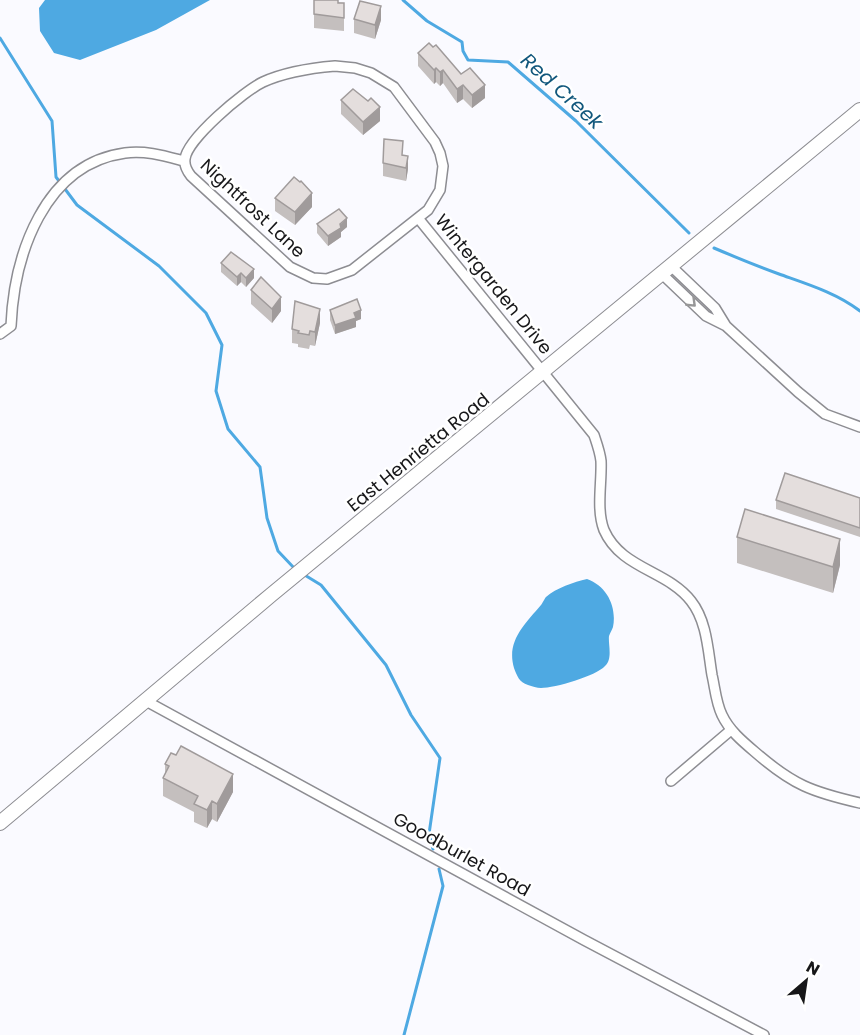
<svg xmlns="http://www.w3.org/2000/svg" width="860" height="1035" font-family="Poppins,sans-serif">
  <style>
    .water { fill: #4ea9e2 }
    .lines { fill: none; stroke-linecap: round; stroke-linejoin: round }
    .stream { stroke: #4ea9e2; stroke-width: 3 }
    .street-casing { stroke: #8d8d92; stroke-width: 12 }
    .secondary-casing { stroke: #8d8d92; stroke-width: 16 }
    .street { stroke: #fff; stroke-width: 9 }
    .secondary { stroke: #fff; stroke-width: 14 }
    .wall { fill: #c4bfbe }
    .shaded-wall { fill: #a09b9b }
    .building { fill: #e4dedd; stroke: #a09b9b; stroke-width: 1.5 }
    .oneway { stroke: #979798 }
    .labels { text-anchor: middle; dominant-baseline: central; stroke-width: 5; stroke-linejoin: round; paint-order: stroke }
    .street-label { font-size: 18px; fill: #171719; stroke: #fff }
    .water-label { font-size: 20px; font-style: italic; fill: #11577c; stroke: #fff }
  </style>
  <rect width="100%" height="100%" fill="#fafaff"/>
  <path class="water" d="M45 0H210L156 30 80 60 54 53 40 31 39 8Z
    M587 579C607 586 617 607 613 627 612 630 610 633 609 636 608 644 613 659 605 666 596 676 555 688 541 688 537 688 532 686 528 685 519 682 517 676 514 668 506 641 525 624 541 605 542 604 545 598 546 597 556 588 574 582 587 579Z"/>
  <g class="lines">
    <path class="stream" d="M403 0 427 21 462 42 463 51 468 60 508 62 576 121 689 233
      M0 38 52 121 56 177 77 205 159 266 206 313 222 345 216 391 228 429 260 467 267 518 278 551 295 569
      M714 248C735 257 757 266 779 274 807 284 837 293 860 311
      M303 574 321 585 386 665 411 715 440 758 429 834 433 849
      M404 1035 443 886 439 869"/>
    <defs>
      <path id="street" d="M335 66 355 68 371 73 394 87 435 142 440 153 443 166 440 190 428 210 352 270 327 279 313 278 290 267 191 176C187 171 184 166 185 159 187 139 244 91 263 82 285 72 311 68 335 66Z
        M418 218 594 435C597 444 600 452 601 461 602 483 596 509 604 530 621 569 667 570 691 601 707 621 708 651 712 675 715 688 716 703 722 715 729 730 742 741 755 752 793 785 812 792 860 803
        M671 266 715 308 726 326 798 392 825 414 860 427
        M662 274 706 316 726 326
        M0 334 11 326C14 255 44 164 125 153 145 150 165 156 184 161
        M146 701 584 940 764 1035
        M671 781 731 730"/>
      <path id="secondary" d="M0 823 271 595 860 110"/>
    </defs>
    <use href="#street" class="street-casing"/>
    <use href="#secondary" class="secondary-casing"/>
    <use href="#street" class="street"/>
    <use href="#secondary" class="secondary"/>
  </g>
  <path class="wall" d="M314 0 344 3V31L314 28Z
    M354 19 381 20 375 39 354 33Z
    M418 53 461 74 485 98 472 108 463 99 457 103 443 83 440 86 436 82 434 84 418 66Z
    M341 100 380 121 363 135 341 114Z
    M403 155 408 169 406 181 383 176V163Z
    M275 198 312 207 295 225 275 211Z
    M317 224 347 227 341 232V237L328 246 317 233Z
    M221 263 254 278 246 287 241 282 237 286 221 272Z
    M251 290 281 311 272 323 251 304Z
    M330 310 361 319 356 321V327L335 334 330 320Z
    M320 323 315 346 310 345 309 349 298 347V344L292 343V329Z
    M860 498V537L776 509V500Z
    M737 537 840 565 833 593 737 563Z
    M165 764 233 792 217 822 212 819 207 828 194 822V812L163 796V778L165 774Z"/>
  <path class="shaded-wall" d="M381 6V20L375 39V25Z
    M436 68V82L434 84V70Z
    M443 70V83L440 86V72Z
    M463 85V99L457 103V89Z
    M485 85V98L472 108V95Z
    M380 107V121L363 135V122Z
    M408 156V169L406 181V168Z
    M312 193V207L295 225V212Z
    M347 218V227L341 232V237L328 246V236Z
    M254 269V278L246 287V278Z
    M241 273V282L237 286V277Z
    M281 297V311L272 323V309Z
    M320 309V323L315 346V332Z
    M361 310V319L356 321V327L335 334V325L354 313Z
    M840 539V565L833 593V567Z
    M233 774V792L217 822V804Z
    M212 801V819L207 828V810Z"/>
  <path class="building" d="M314 0H338V3H344V18L314 14Z
    M360 1 381 6 375 25 354 19Z
    M429 43 433 47 436 45 461 74 470 68 485 85 472 95 463 85 457 89 443 70 440 72 436 68 434 70 418 53Z
    M353 89 368 101 371 98 380 107 363 122 341 100Z
    M384 139 403 141 402 155 408 156 406 168 383 163Z
    M294 177 300 182 301 181 312 193 295 212 275 198Z
    M339 209 347 218 340 224 341 228 328 236 317 224Z
    M231 252 254 269 246 278 241 273 237 277 221 263Z
    M261 277 281 297 272 309 251 290Z
    M357 299 361 310 354 313 356 318 335 325 330 310Z
    M295 301 320 309 315 332 310 331 309 335 298 333 299 331 292 329Z
    M785 473 860 498V528L776 500Z
    M745 509 840 539 833 567 737 537Z
    M181 746 233 774 217 804 212 801 207 810 194 804 198 796 163 778 169 766 165 764 171 753 176 755Z"/>
  <defs><path id="oneway-chevron" d="M-2-3.5L2.5 0L-2 3.5" fill="none" stroke-width="1.6" stroke-linecap="round" stroke-linejoin="round" transform="scale(1.5)"/></defs>
  <use class="oneway" href="#oneway-chevron" transform="translate(692 303) rotate(44)"/>
  <g class="labels">
    <g class="street-label">
      <text transform="translate(253 208) rotate(43)">Nightfrost Lane</text>
      <text transform="translate(494 284) rotate(51)">Wintergarden Drive</text>
      <text transform="translate(418 452) rotate(-39)">East Henrietta Road</text>
      <text transform="translate(462 854) rotate(29)">Goodburlet Road</text>
    </g>
    <g class="water-label">
      <text transform="translate(562 91) rotate(42)">Red Creek</text>
    </g>
  </g>
  <g transform="translate(806 981) rotate(29)" stroke="#ffffff" stroke-width="4.5" paint-order="stroke">
  <path d="M0-4.5L10 22L0 15L-10 22Z" fill="#171719"/>
  <text y="-9" font-size="16" font-weight="bold" text-anchor="middle" fill="#171719">N</text>
  </g>
</svg>
